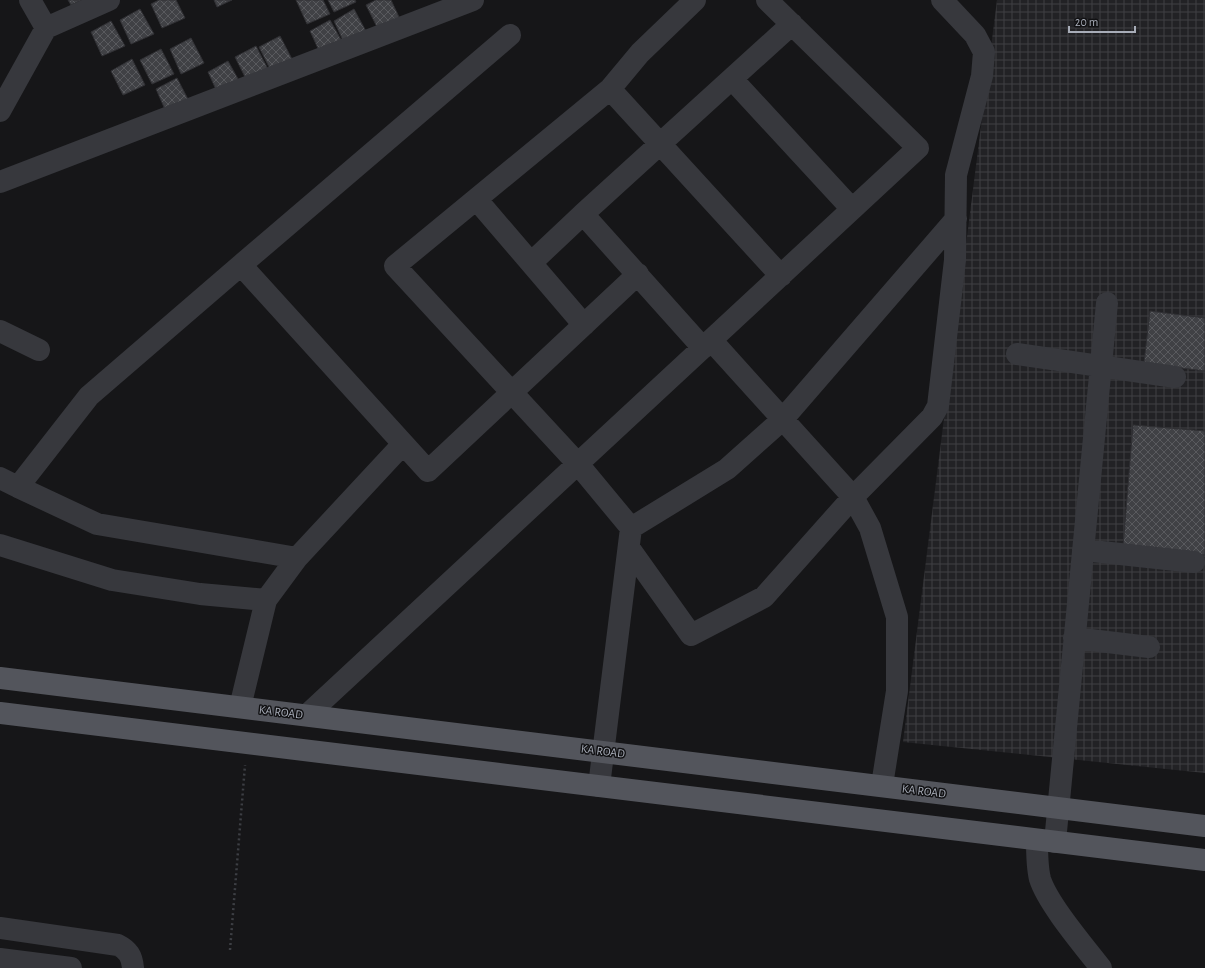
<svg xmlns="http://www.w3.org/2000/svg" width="1205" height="968" font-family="'Alegreya Sans',sans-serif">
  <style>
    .industrial { fill: url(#industrial-grid) }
    .building { fill: url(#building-cross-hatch); stroke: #303034 }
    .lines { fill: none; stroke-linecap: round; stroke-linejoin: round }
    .path { stroke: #3d3f44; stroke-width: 2.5; stroke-dasharray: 2 3; stroke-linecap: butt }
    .minor { stroke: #37383d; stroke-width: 22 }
    .major { stroke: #53555c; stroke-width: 22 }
    .labels { text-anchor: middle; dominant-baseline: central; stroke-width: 3; stroke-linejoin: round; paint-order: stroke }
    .street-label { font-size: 12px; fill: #a8adb8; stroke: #111113 }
  </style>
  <defs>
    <pattern id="industrial-grid" width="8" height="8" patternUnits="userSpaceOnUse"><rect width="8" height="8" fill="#222225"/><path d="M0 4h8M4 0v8" fill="none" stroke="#3f3f43"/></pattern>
    <pattern id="building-cross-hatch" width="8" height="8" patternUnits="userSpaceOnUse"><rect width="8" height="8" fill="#404145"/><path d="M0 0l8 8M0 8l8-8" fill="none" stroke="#595a5e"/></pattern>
  </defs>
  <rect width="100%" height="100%" fill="#161618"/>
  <path class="industrial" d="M997 0H1205V773L903 742Z"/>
  <path class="building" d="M68 0H82L71 5Z
    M159 0H176L185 18 162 28 151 4Z
    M214 0H232L217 7Z
    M296 0H323L330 14 307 24Z
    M328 0H355L356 2 334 12Z
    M376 0H391L400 19 378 29 366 5Z
    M140 9 154 34 131 44 120 20Z
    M354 9 368 35 345 45 334 21Z
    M330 20 344 45 321 55 310 31Z
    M111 21 125 46 102 56 91 32Z
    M280 36 293 61 271 71 259 47Z
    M191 38 204 63 181 74 170 49Z
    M256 46 269 71 247 81 235 57Z
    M161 49 174 74 152 84 140 60Z
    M132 59 145 85 123 95 111 71Z
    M228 61 242 86 219 96 208 72Z
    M177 78 190 103 167 114 156 89Z
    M1150 311 1205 318V371L1144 363Z
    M1133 425 1205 431V555L1123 547Z"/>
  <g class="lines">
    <path class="path" d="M230 950 245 765"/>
    <path class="minor" d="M46 28 109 0
      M510 35 241 265 428 471 638 274
      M732 79 852 209
      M610 89 640 53 695 0
      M0 111 46 28 30 0
      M0 182 473 0
      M477 200 584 325
      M531 263 583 214
      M0 331 39 350
      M712 341 853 497 870 528 897 617V691L882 785
      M703 348 583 214 792 24
      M1017 354 1175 377
      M0 478 18 487 89 396 241 265
      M18 487 97 524 297 558
      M631 528 727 469 782 420 956 219
      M0 545 112 580 200 594 266 600
      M629 548 691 635 764 597 853 497 932 417 938 406 955 260 956 175 982 76 984 52 975 35 942 0
      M1083 550 1194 562
      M1074 638 1149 647
      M240 707 266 600 297 558 403 444
      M307 715 918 148 767 0
      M599 786 631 528 578 464 395 266 610 89 781 276
      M1037 840C1037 853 1037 867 1040 879 1048 904 1084 946 1101 968
      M1055 842 1107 303
      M0 928 118 945C128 950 132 956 133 968
      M0 959 71 968"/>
    <path class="major" d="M0 678 1205 826
      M0 713 1205 860"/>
  </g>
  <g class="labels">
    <g class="street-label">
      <text transform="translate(281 712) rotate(7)">KA ROAD</text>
      <text transform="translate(603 751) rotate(7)">KA ROAD</text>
      <text transform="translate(924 791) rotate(7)">KA ROAD</text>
    </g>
  </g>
  <path d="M1069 26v6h66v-6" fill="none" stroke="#a8adb8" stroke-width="2"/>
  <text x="1075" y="26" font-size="12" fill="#a8adb8" stroke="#111113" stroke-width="3" paint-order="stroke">20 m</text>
</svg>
